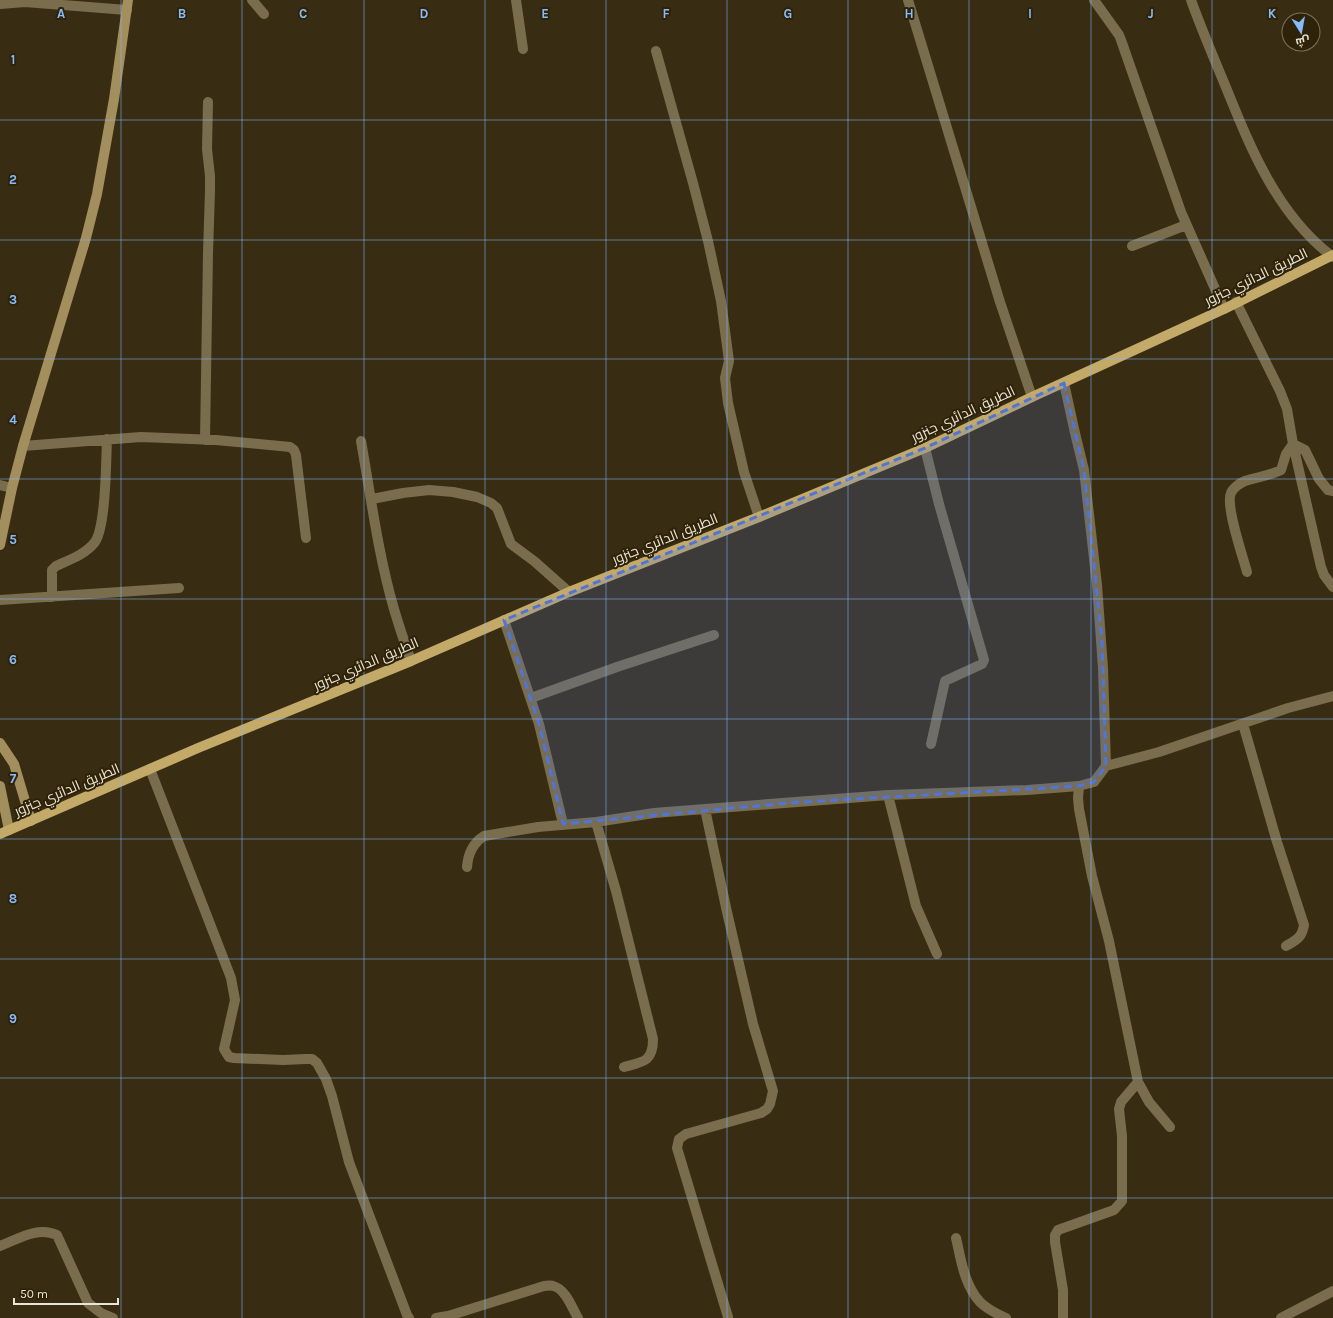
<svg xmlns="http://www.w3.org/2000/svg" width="1333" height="1318" font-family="Karla,Cairo,sans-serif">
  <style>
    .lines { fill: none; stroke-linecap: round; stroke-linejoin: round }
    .street { stroke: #796d4e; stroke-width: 10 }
    .secondary { stroke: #a38f5e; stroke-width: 10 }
    .primary { stroke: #c4aa69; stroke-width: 10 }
    .marked { fill: #5174d7; fill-opacity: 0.2; stroke: #5174d7; stroke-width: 3; stroke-dasharray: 8 5; stroke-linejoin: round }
    .grid { fill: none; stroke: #87bbfb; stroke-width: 1; stroke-opacity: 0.55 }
    .labels { text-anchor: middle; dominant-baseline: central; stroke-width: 4; stroke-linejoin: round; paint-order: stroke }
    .street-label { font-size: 14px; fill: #ece5d5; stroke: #2e2308 }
    .grid-label { font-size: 13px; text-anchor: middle; font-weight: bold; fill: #87bbfb; stroke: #2e2308; stroke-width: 4; stroke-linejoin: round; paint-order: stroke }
  </style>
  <rect width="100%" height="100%" fill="#382d12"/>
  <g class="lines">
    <path class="street" d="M252 0 264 14
      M516 0 523 49
      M908 0 1000 302 1032 397
      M1094 0 1119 35 1121 40 1181 212 1224 309
      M1191 0C1201 28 1213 56 1225 85 1250 147 1277 215 1333 257
      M0 4 25 2 127 10
      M656 51 693 183 708 241 721 301 729 361 725 378 728 403 744 472 759 517
      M1132 246 1186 225
      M1236 302 1280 391 1287 409 1293 444 1321 567 1324 575 1333 587
      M1064 383 1075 433 1084 470 1097 585 1103 668 1106 766 1094 782 1079 786 1078 798 1079 809 1092 876 1109 941 1138 1082 1149 1102 1170 1127
      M205 440 208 253 210 191V176L207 149 208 102
      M361 441C371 497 378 554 394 609 399 626 405 644 411 661
      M23 446 141 437 216 440 290 447 294 450 296 455 306 538
      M925 448 939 504 984 660 982 664 945 681 931 744
      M0 485 12 488
      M372 499 403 493 429 490 453 492 477 497 491 503 497 508 511 544 534 561 569 592
      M1247 572C1243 557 1225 505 1231 493 1233 488 1240 483 1245 481 1257 477 1269 476 1281 470L1286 454 1293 444 1305 450 1319 479 1328 490 1333 491
      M52 597V570L56 566C69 560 86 554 95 542 106 526 106 461 107 439
      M0 600 179 588
      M504 620 539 724 563 824
      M531 698 617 667 714 635
      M1243 724 1277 842 1304 925C1302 938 1296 940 1286 946
      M1106 766 1159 752 1288 708 1333 696
      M150 769 231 978 235 1000 224 1049 229 1057 234 1058 283 1060 306 1059H312L317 1063 326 1079 332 1096 349 1162 407 1315 409 1318
      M888 795 916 906 937 954
      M705 809 727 912 753 1024 773 1091 770 1104 767 1109 761 1113 686 1134 679 1139 677 1148 728 1317
      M596 822 616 891 653 1039C653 1062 643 1062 624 1067
      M467 867C468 854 473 843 484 836L538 827 596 822 654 813 705 809 888 795 1027 790 1079 786
      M956 1238C961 1259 964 1285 980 1302 987 1309 997 1314 1006 1318
      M0 1246C18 1239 38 1226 57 1235L88 1303 101 1313 113 1318
      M436 1318 448 1316 544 1286C546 1286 551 1285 553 1286 566 1289 572 1308 578 1318
      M1063 1318V1290L1055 1242V1235L1058 1230 1114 1210 1122 1201V1136L1119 1109 1121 1102 1138 1082
      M1281 1318 1333 1291"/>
    <path class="secondary" d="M0 545 12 488 23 446 86 238 97 194 114 99 128 0
      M0 743 14 764 31 821
      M0 786 9 830"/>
    <path class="primary" d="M0 834 198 748 411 661 569 592 759 517 925 448 1032 397 1224 309 1333 255"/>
  </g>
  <path class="marked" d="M1064 383 1084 470 1102 640 1106 766 1094 782 1079 786 789 803 563 824 539 724 504 620 925 448Z"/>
  <path class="grid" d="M121 0V1318M242 0V1318M364 0V1318M485 0V1318M606 0V1318M727 0V1318M848 0V1318M969 0V1318M1091 0V1318M1212 0V1318M0 120H1333M0 240H1333M0 359H1333M0 479H1333M0 599H1333M0 719H1333M0 839H1333M0 959H1333M0 1078H1333M0 1198H1333"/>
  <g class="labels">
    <g class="street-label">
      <text transform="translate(1256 277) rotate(-26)">الطريق الدائري جنزور</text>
      <text transform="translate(963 414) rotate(-25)">الطريق الدائري جنزور</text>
      <text transform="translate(665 539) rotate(-22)">الطريق الدائري جنزور</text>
      <text transform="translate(366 664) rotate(-23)">الطريق الدائري جنزور</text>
      <text transform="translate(67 790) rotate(-23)">الطريق الدائري جنزور</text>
    </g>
  </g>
  <g class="grid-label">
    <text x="61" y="18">A</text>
    <text x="182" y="18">B</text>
    <text x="303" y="18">C</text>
    <text x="424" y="18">D</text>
    <text x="545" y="18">E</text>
    <text x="666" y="18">F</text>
    <text x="788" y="18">G</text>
    <text x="909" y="18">H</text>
    <text x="1030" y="18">I</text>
    <text x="1151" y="18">J</text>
    <text x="1272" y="18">K</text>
    <text x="13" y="64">1</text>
    <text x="13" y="184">2</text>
    <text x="13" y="304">3</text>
    <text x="13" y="424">4</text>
    <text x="13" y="544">5</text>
    <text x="13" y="664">6</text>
    <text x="13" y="783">7</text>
    <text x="13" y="903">8</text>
    <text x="13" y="1023">9</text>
  </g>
  <g transform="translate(1301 32) rotate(169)"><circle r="19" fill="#2e2308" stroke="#7a715a"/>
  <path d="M0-3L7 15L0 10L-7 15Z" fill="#87bbfb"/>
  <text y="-6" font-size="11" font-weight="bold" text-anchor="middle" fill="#ece5d5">ش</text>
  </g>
  <path d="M14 1298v6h104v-6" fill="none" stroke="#ece5d5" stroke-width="2"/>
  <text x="20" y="1298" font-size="12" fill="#ece5d5" stroke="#2e2308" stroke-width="3" paint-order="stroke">50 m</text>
</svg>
